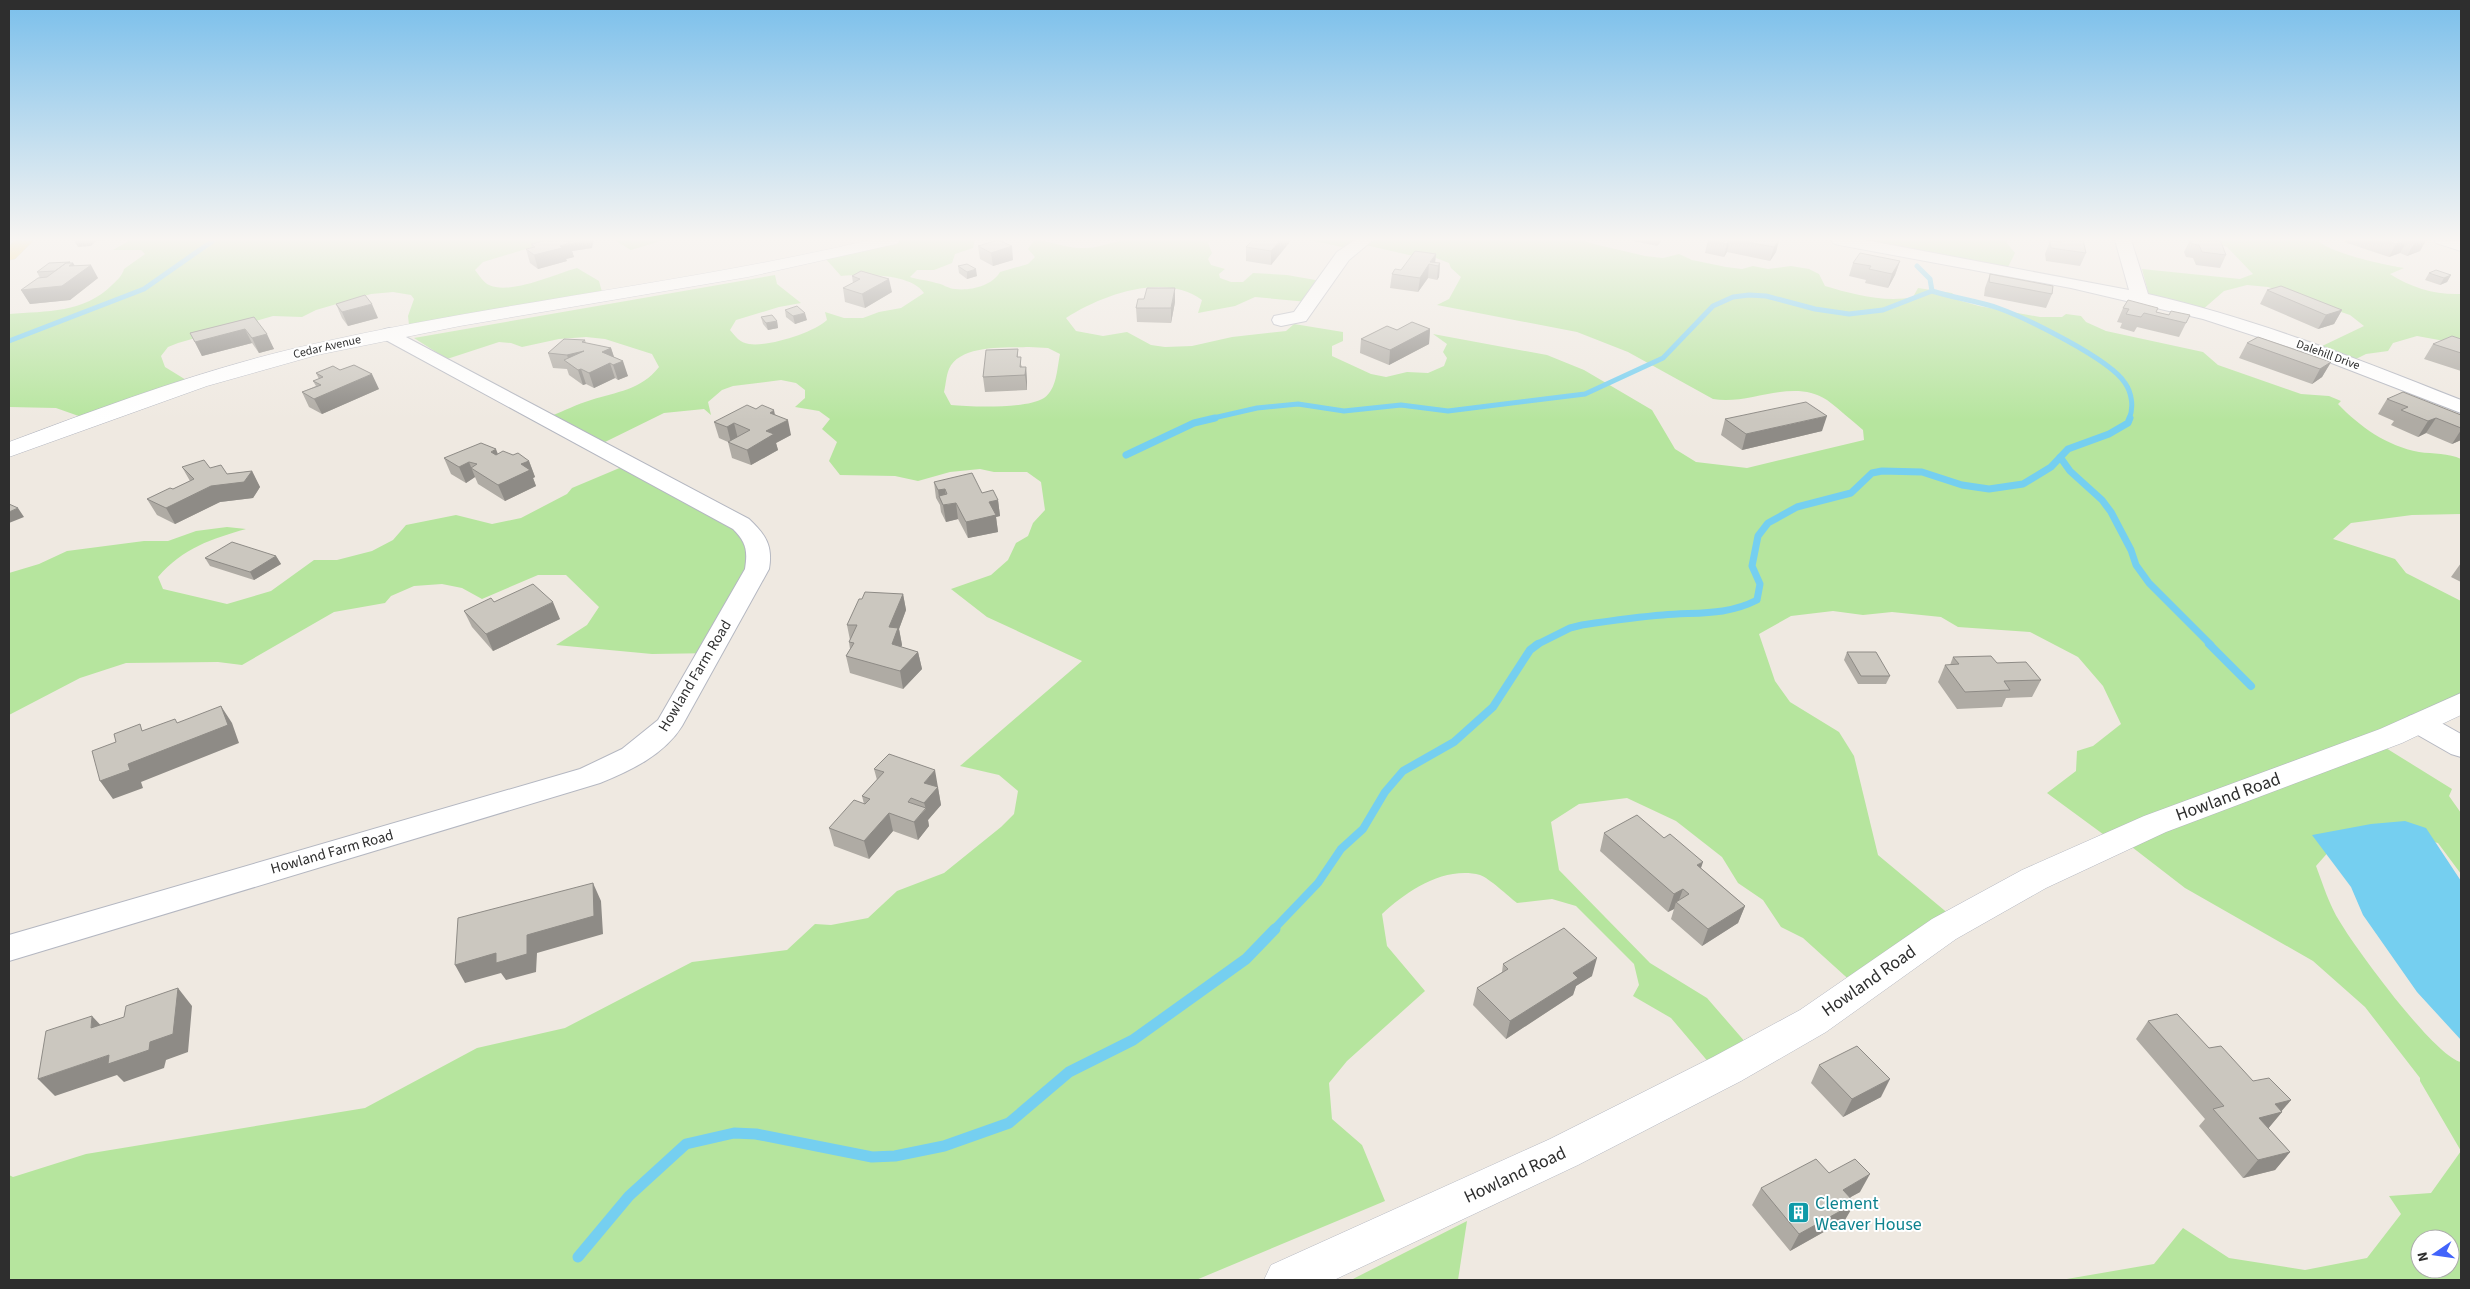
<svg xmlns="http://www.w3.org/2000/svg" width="2470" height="1289" font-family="'Source Sans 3',sans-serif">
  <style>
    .green { fill: #b6e59e; fill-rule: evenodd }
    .water { fill: #75cff0 }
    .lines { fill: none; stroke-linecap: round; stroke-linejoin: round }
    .stream-far3 { stroke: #75cff0; stroke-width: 5 }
    .stream-far2 { stroke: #75cff0; stroke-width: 7 }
    .stream-far1 { stroke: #75cff0; stroke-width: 8 }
    .stream { stroke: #75cff0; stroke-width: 11 }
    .street-casing { stroke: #b4b7c1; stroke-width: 2 }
    .secondary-casing { stroke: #b4b7c1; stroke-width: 1 }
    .primary-casing { stroke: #c9c9c9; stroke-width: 1 }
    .street { fill: #fff; fill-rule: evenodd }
    .secondary { fill: #fff; fill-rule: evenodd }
    .primary { fill: #f2d163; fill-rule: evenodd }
    .wall { fill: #afaba4 }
    .shaded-wall { fill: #8e8b86 }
    .building { fill: #cbc7bf; stroke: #8e8b86 }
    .labels { text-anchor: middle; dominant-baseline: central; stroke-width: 4; stroke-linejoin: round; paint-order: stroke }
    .far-street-label { font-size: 12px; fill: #2e2e2e; stroke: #fff }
    .street-label { font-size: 15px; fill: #2e2e2e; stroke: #fff }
    .near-street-label { font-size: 18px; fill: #2e2e2e; stroke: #fff }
    .near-culture-label { font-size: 18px; fill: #0d838f; stroke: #fff; text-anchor: start }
  </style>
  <rect width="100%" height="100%" fill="#efe9e1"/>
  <path class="green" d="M130 240H546L539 245 483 262 475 270C479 275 484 283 489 285 511 295 555 274 577 268L599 281 602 292 409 325 408 316 414 299 411 295 393 292 371 294 316 310 302 317 273 316 178 343 168 347 161 356 165 367 191 383 90 420 56 408 9 407V314C47 311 84 313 112 285 118 279 122 276 124 269L145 254 141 250H113Z
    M614 240H664L631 250Z
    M893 240H975L973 248 955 254 952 263 934 270H917L910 277C918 280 928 280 936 283 943 284 949 289 955 289 970 291 992 286 1000 272L1028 264 1035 257 1028 249 1034 240C1050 240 1063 248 1082 248 1098 249 1111 241 1127 240 1154 237 1183 240 1211 240L1208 243 1212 253 1208 259 1211 265 1225 269 1219 274 1220 278 1231 282H1243L1253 273 1287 275 1321 281 1308 302 1255 297 1235 306 1198 313 1202 300C1164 272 1102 295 1066 318L1076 331 1103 336 1127 332 1151 345 1165 347 1192 346 1232 337 1286 331 1294 324 1343 332V341L1332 346V356L1371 374 1386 377 1407 372 1428 373 1444 366 1447 358 1443 352 1447 344 1433 334 1547 355 1584 370 1652 410 1675 449 1696 462 1747 468 1864 440 1863 430C1851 420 1839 409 1827 400 1792 377 1750 406 1713 399L1628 352 1577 332 1437 305 1449 299 1461 277 1451 268 1449 263 1436 258 1409 255 1361 244 1351 249 1309 240H1584L1590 243 1645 256 1663 258 1679 254 1692 260 1726 267 1742 269 1753 266 1768 269 1791 266 1809 269 1819 274 1825 286C1852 294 1885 303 1913 297L1918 288 1952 293 1958 300 1979 306 2040 317H2062L2066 314 2081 316 2086 322 2106 331 2203 352 2218 365 2301 394 2329 396 2341 401 2338 404C2360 427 2387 446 2419 452 2433 454 2449 453 2461 459V514L2412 515 2351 523 2333 539 2395 559 2406 573 2461 601V704L2381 745 2452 789 2449 796 2461 813V874L2438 843 2407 836 2331 849 2316 866C2323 884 2329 905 2340 922 2356 949 2435 1057 2461 1062V1280H2061L2154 1264 2183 1228 2229 1258 2305 1270 2367 1258 2401 1214 2389 1196 2431 1193 2461 1151 2420 1081V1078L2365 1007 2313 961 2185 888 2128 844 2111 840 2047 793 2076 771 2077 751 2093 746 2121 724 2103 686 2078 657 2030 632 1958 627 1941 617 1892 612 1863 615 1833 611 1791 616 1759 634 1775 681 1790 702 1839 732 1854 756 1878 855 1956 920 1855 985 1803 938 1781 927 1763 900 1738 883 1722 857 1676 821 1627 798 1579 804 1551 822 1559 870 1650 963 1707 998 1753 1051 1716 1071 1671 1018 1633 996 1639 985 1634 964 1576 906 1552 899 1517 903C1508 896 1489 878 1480 875 1444 866 1407 891 1382 914L1387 946 1425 991 1347 1061 1329 1083 1332 1119 1362 1145 1385 1201 1196 1280H9V1175L13 1177 86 1154 365 1108 477 1048 565 1028 692 962 787 950 815 924 831 925 868 918 897 891 944 873 1001 827 1014 814 1018 791 999 775 960 766 1082 661 987 617 951 589 991 575 1008 560 1016 543 1028 536 1033 523 1045 510 1041 482 1027 472H994L980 469 950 472 918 481 895 476 840 475 829 461 837 442 822 429 830 419 819 411 795 407 805 398V390L796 383 781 380 733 386 722 390 708 402 711 415 704 409 664 413 603 443 551 416C564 411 577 404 591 400 616 392 641 390 659 367L652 354 605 339 586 337 559 339 522 347 511 343 499 342 447 359 414 338 775 275 777 284 801 303 779 307 736 320 730 330C735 336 740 343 749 344 768 347 813 333 827 320L825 312 844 318H863L879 312 901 308 924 293C911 273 862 274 841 276L825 258ZM1029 347 1048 348 1060 354C1057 368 1057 389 1044 398 1027 409 971 407 951 405L944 392C946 384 946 376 949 369 960 344 1007 348 1029 347ZM2420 1239H2450V1269H2420Z
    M1847 240H2007V243L2015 253 2007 269Z
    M2207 240H2317C2330 253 2384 265 2404 268L2390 274C2412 288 2435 295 2461 294V344L2417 336 2393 343 2388 351 2366 354 2356 359 2318 348 2364 326 2350 315 2268 287 2247 285 2224 291 2201 311 2150 299 2142 269 2240 279 2253 274 2227 247Z
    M629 464 763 543 717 653 652 654 556 645 587 625 599 607 566 575H538L482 599 462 588 442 584 414 586 391 596 385 603 334 612 242 665 218 662 126 663 80 678 9 715V573L39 564 67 551 144 541H168L196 531 227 527 246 529C211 539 183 548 158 577L163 589 227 604 271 591 314 560H337L372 551 393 540 406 525 456 515 492 524 521 518 567 494 572 488Z
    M1467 1221 1458 1280H1351Z"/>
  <path class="water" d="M2405 821 2426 828 2461 881V1040L2417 992 2363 915 2351 887 2312 835 2371 824Z"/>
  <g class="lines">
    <path class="stream-far3" d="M1917 266 1930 279 1932 291C1954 298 1977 301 1998 308 2026 318 2110 359 2125 383 2132 393 2134 408 2129 419
      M9 341 144 289 214 240
      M1209 419 1257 408 1298 404 1344 411 1401 405 1448 411 1585 394 1663 358 1713 306 1733 297 1749 295 1766 296 1815 309 1849 314 1883 310 1932 291"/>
    <path class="stream-far2" d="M1126 455 1194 423 1215 418
      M2060 457 2070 471 2102 500 2111 512 2131 550 2136 565 2149 583 2211 645
      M1536 645 1570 628 1582 625C1609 621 1636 617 1663 615 1696 612 1726 616 1757 600L1760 584 1752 566 1758 536 1768 523 1797 507 1851 493 1872 473 1882 471 1922 472 1962 485 1989 489 2023 484 2051 467 2068 449 2109 434 2128 423 2130 418"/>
    <path class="stream-far1" d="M2209 644 2251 686
      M1273 930 1318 883 1341 849 1363 829 1385 792 1403 771 1454 742 1493 707 1530 650 1538 644"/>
    <path class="stream" d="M578 1257 629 1196 686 1144 734 1133 756 1134 872 1157 895 1156 944 1146 1009 1123 1069 1072 1133 1040 1246 959 1275 929"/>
    <defs>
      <path id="street" d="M1355 240H1373L1349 260 1306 321 1281 326 1274 324 1272 320 1274 316 1294 312 1337 252Z
        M1831 240H1865L2129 290 2115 240H2131L2148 294C2256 319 2358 359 2461 400V413L2298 350 2203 319 2071 288 1839 245 1833 243Z
        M2434 240 2461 241V251L2436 243Z
        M389 328 749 519C766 535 773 546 769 569L682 726C664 755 630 771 600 783L9 961V935L580 769 622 749 658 720 745 569C748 550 746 542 733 529L382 338 380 334 382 330Z
        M2419 714 2429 716 2461 734V757L2451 754 2409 730 2405 723 2409 716Z"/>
      <path id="secondary" d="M870 240H900L897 244 891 245 748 277 460 326 317 355 207 386 9 457V442C110 404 212 366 318 343 501 302 688 283 870 240Z
        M2461 693V715L2402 743 2166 832 2046 888 1956 939 1826 1032 1741 1081 1578 1165 1334 1280H1264L1271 1265 1550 1139 1713 1057 1800 1010 1932 919 2022 870 2144 816 2380 729Z"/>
      <path id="primary" d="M15 240H34L15 259 9 260V246Z"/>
    </defs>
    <use href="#street" class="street-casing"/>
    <use href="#secondary" class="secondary-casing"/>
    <use href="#primary" class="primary-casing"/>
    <use href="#street" class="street"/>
    <use href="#secondary" class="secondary"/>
    <use href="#primary" class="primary"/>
  </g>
  <path class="wall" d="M1633 240H1662L1657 246 1633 241Z
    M1708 240H1779L1776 252 1770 261 1727 252 1724 257 1705 253Z
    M2055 240H2083L2086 253 2080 266 2046 261 2045 254 2050 241H2054Z
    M2190 240H2222L2221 243 2226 255 2220 268 2196 265 2193 258 2186 257 2184 252Z
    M2345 240H2426L2420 251 2407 256 2400 253 2389 257 2344 242Z
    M551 241 570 243 592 248 572 251 574 257 566 259 567 261 538 269 530 263 526 249 532 247 531 244Z
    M1289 243 1271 265 1246 261V247Z
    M978 246 1013 260 993 266 980 259Z
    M1900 261 1895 275 1888 288 1865 283 1866 280 1849 276 1853 263Z
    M70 262V263H73L75 266 98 278 70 300 30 304 21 290 40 278 37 272Z
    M1435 263H1440L1439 277 1437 280 1428 278 1418 292 1390 288 1392 274 1401 270Z
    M958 266 977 276 967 279 959 273Z
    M861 271 892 292 865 308 845 302 843 288 853 283 852 276Z
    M2429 273 2451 275 2447 282 2440 285 2425 280Z
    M1990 274 2052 294 2046 308 1984 296 1985 288Z
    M2267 290 2342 310 2334 324 2318 329 2260 304Z
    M1144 299 1175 302 1171 323 1137 322 1136 308Z
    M336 304 378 318 348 326 342 318Z
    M2123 308 2156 312 2169 315H2190L2179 337 2137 327 2134 332 2120 328 2122 323 2117 322Z
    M785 310 807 320 795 324 786 317Z
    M254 317 274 349 259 353 252 343 202 356 190 333Z
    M761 317 777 321 778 328 768 330 763 324Z
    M1430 329 1429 344 1389 365 1360 353 1361 339 1397 330Z
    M2461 339V371L2424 359 2433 344Z
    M585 340 586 343 611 348 614 357 628 376 618 380 615 378 594 388 586 384 583 385 569 375 567 369 553 368 548 353Z
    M2247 343 2331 362 2322 377 2312 384 2239 358Z
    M1018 349V357L1022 367H1026L1027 382V390L985 392 983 377Z
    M316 373 379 389 322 414 309 407 302 392 316 386 313 381 319 379Z
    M2387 399 2461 415V440L2452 444 2426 433 2418 437 2391 425 2394 421 2378 414Z
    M756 409 775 414 791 435 776 443 778 450 751 465 732 458 728 442 719 438 714 422Z
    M1725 419 1822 431 1742 450 1721 435Z
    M497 454 513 455 529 461 535 477 533 478 536 486 505 501 478 484 475 477 466 483 451 474 444 458Z
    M182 467 210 468 227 474 252 471 260 487 253 498 220 502 175 524 157 515 147 499 173 489 190 481Z
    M934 482 982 493 998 500 1000 516 996 517 998 532 968 538 958 519 946 522 941 512 940 505 936 498Z
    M276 556 281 564 254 580 210 566 205 558Z
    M2461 563V582L2451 577Z
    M903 594 906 610 899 629 902 645 901 647 918 652 922 669 903 689 850 673 846 656 850 649 849 642 850 640 847 625 862 599Z
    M494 602 560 619 493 651 472 627 464 611Z
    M1847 652 1890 676 1886 684H1858L1844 660Z
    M1953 657 1997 663 2041 680 2032 697 2006 698 2002 707 1957 709 1938 682 1945 665H1950Z
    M874 769 939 788H938L941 805 928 820 929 826 918 840 893 831 869 859 834 846 829 828 864 804 862 796 877 780Z
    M1604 833 1701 868 1745 906 1738 923 1702 946 1671 919 1674 909 1668 912 1600 851Z
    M1503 964 1592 976 1576 986 1573 995 1506 1039 1473 1005 1477 988 1502 972Z
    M2148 1021 2209 1048 2253 1081 2291 1100 2281 1111 2282 1112 2268 1128 2290 1152 2275 1170 2243 1178 2199 1126 2205 1119 2136 1039Z
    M1819 1065 1881 1097 1843 1117 1811 1083Z
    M1829 1173 1860 1192 1850 1197 1845 1220 1790 1251 1752 1205 1761 1188Z"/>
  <path class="shaded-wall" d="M74 240H106L105 241H96L91 246 78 247Z
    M591 240H594L592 248 572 251 574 257 566 259 567 261 538 269 534 255 560 246Z
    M1281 240H1290L1289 243 1271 265V251Z
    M1658 240H1662L1657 246Z
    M1730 240 1727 252 1724 257 1727 244Z
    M1779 240 1776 252 1770 261 1774 247Z
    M2408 240 2400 253 2389 257 2396 244Z
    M2422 240H2426L2420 251 2407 256 2415 242Z
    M1012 246 1013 260 993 266 991 253Z
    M1436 254 1435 265 1430 262Z
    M1900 261 1895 275 1888 288 1892 274Z
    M70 262 71 265 73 263 79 273 91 265 98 278 70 300 30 304 21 290 61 278Z
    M1440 263 1439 277 1437 280 1438 266Z
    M1429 264 1428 278 1418 292 1420 278Z
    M976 269 977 276 967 279V272Z
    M2451 275 2447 282 2440 285 2444 278Z
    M889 279 892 292 865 308 862 294Z
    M1175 288V302L1171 323V308Z
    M372 304 378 318 348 326 342 312Z
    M2342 310 2334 324 2318 329 2326 315Z
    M805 313 807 320 795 324 793 316Z
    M777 321 778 328 768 330 766 323Z
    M245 329 252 343 202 356 195 342Z
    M1430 329 1429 344 1389 365 1390 350Z
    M267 334 274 349 259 353 252 338Z
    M611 348 616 363H610L615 378 594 388 589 373 602 352Z
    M584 351 570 365 567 355Z
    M623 361 628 376 618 380 613 365Z
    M2331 362 2322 377 2312 384 2320 369Z
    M1026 367 1027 382V390L1025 375Z
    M581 369 586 384 583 385 578 370Z
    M372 374 379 389 322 414 314 399Z
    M774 410 777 425 788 420 791 435 776 443 778 450 751 465 747 450 766 431 770 413Z
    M1827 416 1822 431 1742 450 1746 434Z
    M2436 418 2426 433 2418 437 2428 421Z
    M734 423 738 439 731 443 727 427Z
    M2461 430V440L2452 444Z
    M496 449 502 465 491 452Z
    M529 461 535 477 533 478 536 486 505 501 498 485 521 464Z
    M469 462 475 477 466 483 459 467Z
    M252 471 260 487 253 498 220 502 175 524 166 508 211 486Z
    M945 489 947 505 956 503 958 519 946 522 943 505 939 497 938 490Z
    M998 500 1000 516 996 517 998 532 968 538 966 522 989 502Z
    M18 508 24 517 9 523V512Z
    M276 556 281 564 254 580 250 572Z
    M903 594 906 610 899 629 902 645 895 661 889 627Z
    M553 602 560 619 493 651 486 634Z
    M918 652 922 669 903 689 900 671Z
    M221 706 232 723 239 743 141 782 143 788 113 799 100 781Z
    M935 770 941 805 928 820 929 826 918 840 914 822 926 809 924 803V783Z
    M889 813 893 831 869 859 864 841Z
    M1703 862 1697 880V865Z
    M593 883 601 901 603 934 537 953 536 972 506 980 501 973 465 983 455 965 527 935Z
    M1683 889 1678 903 1676 902 1674 909 1668 912 1674 894Z
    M1745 906 1738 923 1702 946 1708 929Z
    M1597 958 1592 976 1576 986 1573 995 1506 1039 1510 1021 1573 973Z
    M178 988 192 1006 188 1052 166 1060 164 1068 124 1082 117 1075 55 1096 38 1079 109 1055 150 1042Z
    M92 1016 108 1033 91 1028Z
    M1890 1079 1881 1097 1843 1117 1852 1099Z
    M2291 1100 2280 1113 2282 1112 2267 1130 2259 1118 2275 1104Z
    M2290 1152 2275 1170 2243 1178 2258 1160Z
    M1870 1174 1860 1192 1833 1207 1843 1190Z
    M1855 1203 1845 1220 1790 1251 1799 1234Z"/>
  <path class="building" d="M546 240H549L551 241 556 240H565L570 243 560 246 562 248 534 255 526 249 535 247 531 244Z
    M571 240H591L590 241 569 244Z
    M998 240 1012 246 991 253 978 246Z
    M1253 240H1281L1271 251 1246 247Z
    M1708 240H1730L1727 244Z
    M1736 240H1779L1774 247Z
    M2061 240H2083L2086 253 2051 248 2050 241 2062 242Z
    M2191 240H2220L2226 255 2202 252 2199 245 2192 244Z
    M2385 240H2408L2396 244Z
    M2408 240H2422L2415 242Z
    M1415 251 1436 254 1430 262 1440 263 1438 266 1429 264 1420 278 1392 274 1395 269 1401 270Z
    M1860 253 1900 261 1892 274 1869 269 1871 266 1853 263Z
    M70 262 66 263 55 271 37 272 49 263Z
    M66 263H73L69 266 91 265 62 286 21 290 38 278 47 277Z
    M967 264 976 269 967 272 958 266Z
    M2436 270 2451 275 2444 278 2429 273Z
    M861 271 889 279 862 294 843 288 860 279 852 276Z
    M1990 274 2053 286 2052 294 1989 282Z
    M2281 286 2342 310 2326 315 2267 290Z
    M1147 288H1175L1171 308H1136L1138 299H1144Z
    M365 295 372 304 342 312 336 304Z
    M2128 300 2158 308 2156 312 2169 315 2171 311 2190 315 2186 323 2144 313 2141 317 2126 314 2129 309 2123 308Z
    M797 306 805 313 793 316 785 310Z
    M772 315 777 321 766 323 761 317Z
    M254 317 267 334 252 338 245 329 195 342 190 333Z
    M1412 322 1430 329 1390 350 1361 339 1387 326 1397 330Z
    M2452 336 2461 339V353L2433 344Z
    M2258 337 2331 362 2320 369 2247 343Z
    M564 339 585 340 582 342 611 348 602 352 623 361 613 365 610 363 589 373 581 369 578 370 564 360 584 351 567 355 548 353Z
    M1018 349 1017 357H1021L1020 367H1026L1025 375 983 377 986 350Z
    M354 365 372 374 314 399 302 392 321 385 313 381 323 377 316 373 333 366 340 370Z
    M2403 392 2461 415V428L2436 418 2428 421 2401 410 2408 407 2387 399Z
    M1806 402 1827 416 1746 434 1725 419Z
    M747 405 756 409 762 405 774 410 770 413 788 420 766 431 774 434 747 450 728 442 750 430 734 423 727 427 714 422Z
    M481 443 496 449 491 452 496 455 503 451 513 455 518 453 529 461 521 464 530 470 498 485 471 468 477 464 469 462 459 467 444 458Z
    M204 460 210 468 221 465 227 474 252 471 244 482 211 486 166 508 147 499 170 488 173 489 194 479 182 467Z
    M972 473 982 493 993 490 998 500 989 502 996 515 966 522 956 503 943 505 939 496 947 494 945 489 938 490 934 482Z
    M9 504 18 508 9 512Z
    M232 542 276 556 250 572 205 558Z
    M533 584 553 602 486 634 464 611 491 598 494 602Z
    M865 592 903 594 889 627 898 628 892 644 918 652 900 671 846 656 854 643 849 642 857 625H847L859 599H862Z
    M1847 652H1876L1890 676H1861Z
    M1991 656 1997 663 2026 662 2041 680 2004 681 2010 690 1965 692 1945 665 1959 664 1953 657Z
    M221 706 228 725 128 764 130 770 100 781 92 751 116 742 114 734 140 724 142 731 175 719 177 723Z
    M889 754 935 770 924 783 938 787 924 803 911 798 908 802 926 808 914 822 889 813 864 841 829 828 854 800 865 804 870 799 862 796 884 772 874 769Z
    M1637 815 1664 838 1670 834 1703 862 1697 865 1745 906 1708 929 1676 902 1689 894 1683 889 1674 894 1604 833Z
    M593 883 594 916 527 935V954L496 963V953L455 965 458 918Z
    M1564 928 1597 958 1573 973 1578 978 1510 1021 1477 988 1508 969 1503 964Z
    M178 988 173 1034 150 1042 149 1050 108 1064 109 1055 38 1079 46 1031 92 1016 91 1028 124 1017 126 1006Z
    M2177 1014 2209 1048 2221 1046 2253 1081 2269 1078 2291 1100 2275 1104 2282 1112 2259 1118 2290 1152 2258 1160 2213 1109 2224 1106 2148 1021Z
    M1857 1046 1890 1079 1852 1099 1819 1065Z
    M1816 1159 1829 1173 1855 1159 1870 1174 1843 1190 1855 1203 1799 1234 1761 1188Z"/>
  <linearGradient id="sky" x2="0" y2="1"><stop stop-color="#7abfeb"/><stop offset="0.57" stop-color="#f8f5f2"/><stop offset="1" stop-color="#f8f5f2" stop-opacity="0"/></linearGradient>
  <rect width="2470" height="420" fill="url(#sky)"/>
  <defs>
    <symbol id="building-square" viewBox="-11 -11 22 22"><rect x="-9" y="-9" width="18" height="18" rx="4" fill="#0f9aa8" stroke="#fff"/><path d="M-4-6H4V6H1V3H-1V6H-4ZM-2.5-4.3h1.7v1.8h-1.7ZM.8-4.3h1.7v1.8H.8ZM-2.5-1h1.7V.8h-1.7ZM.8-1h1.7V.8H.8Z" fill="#fff"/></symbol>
  </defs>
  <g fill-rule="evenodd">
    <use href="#building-square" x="1786" y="1200" width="25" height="25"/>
  </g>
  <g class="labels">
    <g class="far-street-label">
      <text transform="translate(327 347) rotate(-13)">Cedar Avenue</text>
      <text transform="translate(2328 355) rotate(20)">Dalehill Drive</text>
    </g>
    <g class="street-label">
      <text transform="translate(695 676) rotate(-59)">Howland Farm Road</text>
      <text transform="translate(332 852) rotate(-16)">Howland Farm Road</text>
    </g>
    <g class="near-street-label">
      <text transform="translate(2228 797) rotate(-20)">Howland Road</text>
      <text transform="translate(1869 981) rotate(-35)">Howland Road</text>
      <text transform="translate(1515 1175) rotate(-25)">Howland Road</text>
    </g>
    <g class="near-culture-label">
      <text x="1815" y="1203">Clement<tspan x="1815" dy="21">Weaver House</tspan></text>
    </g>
  </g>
  <rect width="2470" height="1289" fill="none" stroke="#2e2e2e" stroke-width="20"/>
  <g transform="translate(2435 1254) rotate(257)"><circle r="24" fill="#ffffff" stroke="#ababab"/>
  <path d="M0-4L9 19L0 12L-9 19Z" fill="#4264fb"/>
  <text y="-8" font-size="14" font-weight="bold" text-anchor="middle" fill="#2e2e2e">N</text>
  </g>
</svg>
